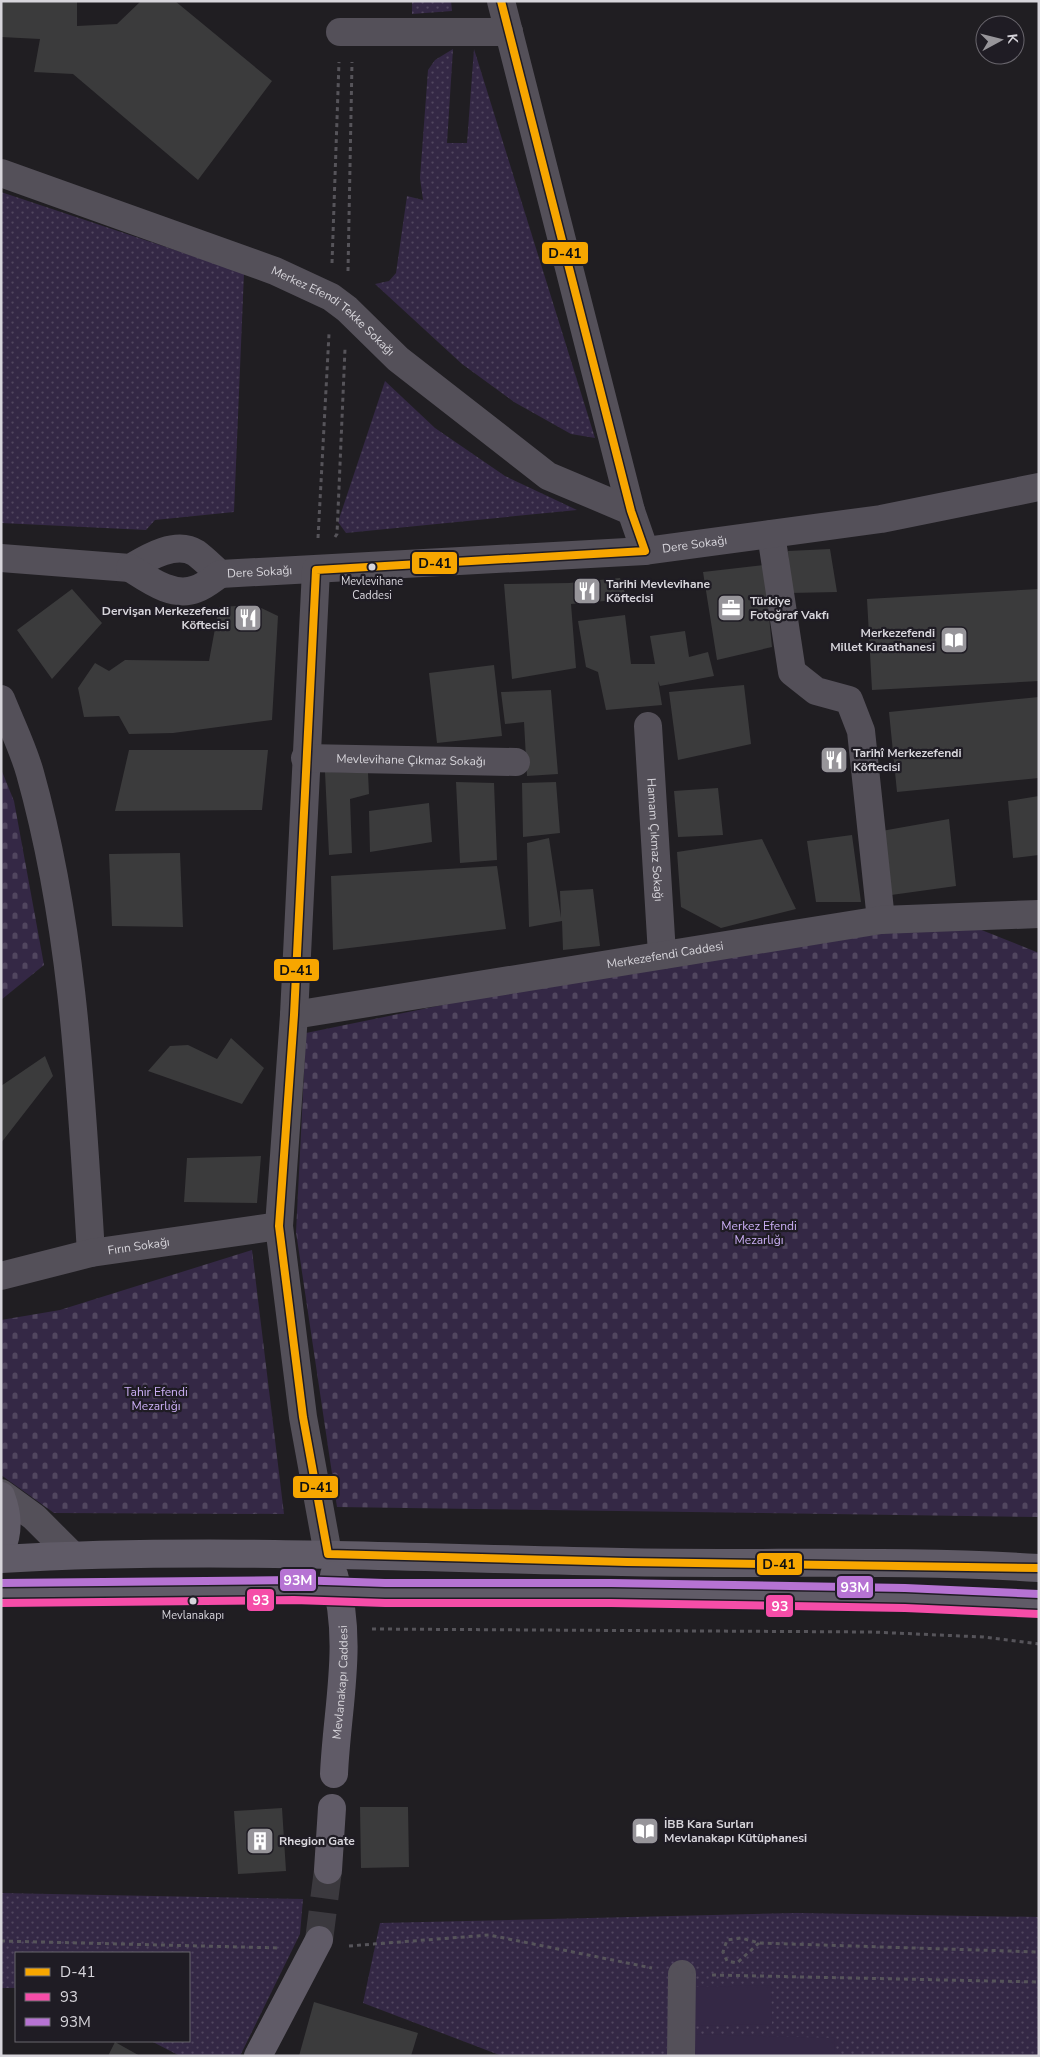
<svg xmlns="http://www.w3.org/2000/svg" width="1040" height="2057" font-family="'Nunito Sans',sans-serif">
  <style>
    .grass { fill: url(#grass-dots) }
    .cemetery { fill: url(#cemetery-stones) }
    .garden { fill: #342845 }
    .building { fill: #3b3b3c }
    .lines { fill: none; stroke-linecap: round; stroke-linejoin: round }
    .major-tunnel { stroke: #3b393e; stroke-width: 28; stroke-dasharray: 28 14; stroke-linecap: butt }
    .path { stroke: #56545a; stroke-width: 3; stroke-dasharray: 4 4; stroke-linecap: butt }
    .minor { stroke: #545059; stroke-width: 28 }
    .major { stroke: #605b67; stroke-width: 28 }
    .bus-1-casing { stroke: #1f1c24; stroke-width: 11 }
    .bus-2-casing { stroke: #1f1c24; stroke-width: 11 }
    .bus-3-casing { stroke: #1f1c24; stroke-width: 11 }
    .bus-1 { stroke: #f7a600; stroke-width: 8 }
    .bus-2 { stroke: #f54da8; stroke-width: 8 }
    .bus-3 { stroke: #b673d3; stroke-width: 8 }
    .bus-dot { fill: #d7d5db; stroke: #1f1c24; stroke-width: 2 }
    .labels { text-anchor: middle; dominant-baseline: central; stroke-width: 4.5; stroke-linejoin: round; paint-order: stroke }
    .bus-label { font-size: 11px; fill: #d7d5db; stroke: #1f1c24 }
    .street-label { font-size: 12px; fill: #d7d5db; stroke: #1f1c24 }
    .poi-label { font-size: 12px; font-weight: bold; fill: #d7d5db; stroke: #1f1c24; text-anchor: start }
    .park-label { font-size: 12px; fill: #ccb0f6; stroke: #1f1c24 }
    .line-badge { stroke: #1f1c24; stroke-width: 2 }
    .badge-label { font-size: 14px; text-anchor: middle; font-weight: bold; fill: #fff }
    .pale-badge-label { font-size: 14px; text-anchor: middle; font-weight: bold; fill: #111 }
  </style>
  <defs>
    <pattern id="grass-dots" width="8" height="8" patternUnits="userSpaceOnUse" patternTransform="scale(1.25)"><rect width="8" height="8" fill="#342845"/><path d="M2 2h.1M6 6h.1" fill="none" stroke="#51465f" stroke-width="1.8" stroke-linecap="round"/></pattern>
    <pattern id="cemetery-stones" width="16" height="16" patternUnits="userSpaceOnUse" patternTransform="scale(1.25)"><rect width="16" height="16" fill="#342845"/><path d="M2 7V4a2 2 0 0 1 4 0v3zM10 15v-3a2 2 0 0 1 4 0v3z" fill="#51465f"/></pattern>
  </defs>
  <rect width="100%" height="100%" fill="#201e22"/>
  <path class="grass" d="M412 1H451L452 11 412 14Z
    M453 49 447 143H467L474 49 595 438 571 434 514 402 462 364 375 284 389 281 396 273 407 196 423 200 420 178 428 70 435 60Z
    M1 192 244 273 234 512 155 520 146 530 1 523Z
    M385 381 435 428 505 476 577 510 346 533 338 522Z
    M1 1893 303 1899 300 1934 240 2056H180L151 2041H189V1953H16V1988H1Z
    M797 1913 1039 1917V2056H502L363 2003 380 1923Z"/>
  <path class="cemetery" d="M1 769 14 801 44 965 1 1000Z
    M979 929 1039 953V1517L337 1507 296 1232 306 1033 608 971 886 933Z
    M252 1250 284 1514 54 1513 1 1475V1320L60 1310Z"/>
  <path class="garden" d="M771 1985 772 2024 690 2026 689 1987Z
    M689 2034 835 2038 834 2056H688Z"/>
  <path class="building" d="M1 1H77V26L117 24 141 1H175L272 81 198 180 73 74 34 72 40 39 1 37Z
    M830 549 837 592 790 593 788 551Z
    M764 565 772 647 717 660 703 572Z
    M620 578 627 599 571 604 576 668 512 679 504 584 569 583Z
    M72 589 102 623 52 679 17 630Z
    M1039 589V681L872 690 867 599Z
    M255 605 278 616 272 720 173 733 129 734 119 716 84 717 78 688 95 663 109 671 125 660 209 661 219 607Z
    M625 615 631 664H655L650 636 685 631 689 657 708 652 714 676 660 686 658 681 662 705 606 710 598 672 586 667 578 621Z
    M494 665 502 736 437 743 429 673Z
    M744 685 751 744 678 760 669 692Z
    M551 690 558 774 527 776 524 722 505 724 501 692Z
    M1039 697V778L897 792 889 712Z
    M129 750H268L262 810 115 811Z
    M325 772 368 773 369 794 350 799 352 853 329 855Z
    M456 782 494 783 497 860 460 863Z
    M556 782 560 833 523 837 522 783Z
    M718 788 723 835 678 837 674 791Z
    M1039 796V855L1013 858 1008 801Z
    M429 803 432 842 370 852 369 811Z
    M949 819 956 886 884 896 876 832Z
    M852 835 861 902H816L807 841Z
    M549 838 561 918 560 891 593 889 600 946 563 950 562 921 529 927 527 843Z
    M762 839 796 909 721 928 681 907 677 852Z
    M180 853 183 927 112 926 109 854Z
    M497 866 506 929 333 950 331 876Z
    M231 1038 264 1068 242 1104 148 1071 170 1046 188 1045 217 1059Z
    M45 1056 53 1076 1 1143V1086Z
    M261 1156 257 1203 184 1202 187 1158Z
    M360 1807H408L409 1867 361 1868Z
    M282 1808 286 1871 238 1874 234 1811Z
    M314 2002 418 2033 411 2056H299Z
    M115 2042 140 2056H108Z"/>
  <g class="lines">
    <path class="major-tunnel" d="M319 1940 328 1870"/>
    <path class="path" d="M332 263 339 62
      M348 271 352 62
      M335 537 337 534 345 349
      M318 538 329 334
      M372 1629 872 1632 983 1637 1039 1644
      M1 1941 281 1948
      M759 1943 737 1963 727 1961 723 1952 727 1940 741 1938 759 1943 1039 1952
      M349 1946 489 1935 652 1968
      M712 1975 1039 1982"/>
    <g class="minor">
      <path d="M501 1 631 511 645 551"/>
      <path d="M340 32H509"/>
      <path id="s1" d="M1 173 275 271 331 297 347 309 398 359 548 476 631 511"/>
      <path d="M771 534 792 672 816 691 849 700 861 731 881 920"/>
      <path id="s2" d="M1 558 130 568C147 558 176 540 196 553 204 559 212 567 220 574L645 551 881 519 1039 487"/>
      <path d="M130 568C149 580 173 598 196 589 205 586 213 579 220 574"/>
      <path d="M316 570 294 1015 279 1226 303 1417 328 1554"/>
      <path d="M1 699C11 724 23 748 30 773 74 930 81 1092 91 1253"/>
      <path id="s3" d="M648 726 662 954"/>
      <path id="s4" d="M305 758 516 762"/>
      <path id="s5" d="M294 1015 881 920 1039 914"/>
      <path id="s6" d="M1 1276 91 1253 279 1226"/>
      <path d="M1 1493 34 1517 72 1555"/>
      <path d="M681 2056 682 1974"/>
    </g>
    <g class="major">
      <path d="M1 1496C8 1515 9 1531 1 1550"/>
      <path d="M1 1559C208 1547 415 1558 622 1562 760 1565 900 1559 1039 1568"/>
      <path d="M1 1593 294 1590 385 1593H611L905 1598 1039 1604"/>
      <path id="s7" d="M334 1774C337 1706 354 1642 334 1575"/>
      <path d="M328 1870 332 1808"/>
      <path d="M258 2056 319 1940"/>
    </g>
    <defs>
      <path id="bus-1" d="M501 1 631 511 645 551 316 570 294 1015 279 1226 303 1417 328 1554 627 1562 1039 1568"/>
      <path id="bus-2" d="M1 1603 294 1600 385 1603H611L905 1608 1039 1614"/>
      <path id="bus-3" d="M1 1583 294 1580 385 1583H611L905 1588 1039 1594"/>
    </defs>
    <use href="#bus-1" class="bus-1-casing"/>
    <use href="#bus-2" class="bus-2-casing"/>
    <use href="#bus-3" class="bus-3-casing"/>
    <use href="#bus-1" class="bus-1"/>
    <use href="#bus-2" class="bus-2"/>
    <use href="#bus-3" class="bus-3"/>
  </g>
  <defs>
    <symbol id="restaurant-square" viewBox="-11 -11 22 22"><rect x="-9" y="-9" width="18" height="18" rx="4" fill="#97959a" stroke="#1f1c24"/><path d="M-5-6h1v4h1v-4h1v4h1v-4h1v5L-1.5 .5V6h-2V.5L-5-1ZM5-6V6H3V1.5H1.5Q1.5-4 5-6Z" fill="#fff"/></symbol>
    <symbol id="office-square" viewBox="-11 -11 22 22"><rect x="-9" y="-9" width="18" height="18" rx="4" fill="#97959a" stroke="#1f1c24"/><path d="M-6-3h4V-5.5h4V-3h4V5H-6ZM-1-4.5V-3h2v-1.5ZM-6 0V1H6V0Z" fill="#fff"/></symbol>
    <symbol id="library-square" viewBox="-11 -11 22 22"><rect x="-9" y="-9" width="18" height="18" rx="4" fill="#97959a" stroke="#1f1c24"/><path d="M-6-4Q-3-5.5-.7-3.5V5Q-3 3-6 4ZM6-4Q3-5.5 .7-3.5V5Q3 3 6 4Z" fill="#fff"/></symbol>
    <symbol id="building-square" viewBox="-11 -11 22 22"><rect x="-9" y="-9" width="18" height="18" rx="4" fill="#97959a" stroke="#1f1c24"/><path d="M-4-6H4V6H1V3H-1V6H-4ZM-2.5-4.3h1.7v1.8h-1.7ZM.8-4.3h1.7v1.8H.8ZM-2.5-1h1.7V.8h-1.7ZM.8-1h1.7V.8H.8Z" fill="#fff"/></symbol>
  </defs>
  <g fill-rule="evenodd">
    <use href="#restaurant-square" x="571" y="575" width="32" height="32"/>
    <use href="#office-square" x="715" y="592" width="32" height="32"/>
    <use href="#restaurant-square" x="232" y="602" width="32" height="32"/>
    <use href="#library-square" x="938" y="624" width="32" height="32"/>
    <use href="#restaurant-square" x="818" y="744" width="32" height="32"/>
    <use href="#library-square" x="629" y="1815" width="32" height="32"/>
    <use href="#building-square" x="244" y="1825" width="32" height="32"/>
  </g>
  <g class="bus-dot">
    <circle cx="372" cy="567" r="4.5"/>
    <circle cx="193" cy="1601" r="4.5"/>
  </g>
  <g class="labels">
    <g class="bus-label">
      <text x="372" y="581">Mevlevihane<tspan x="372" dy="14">Caddesi</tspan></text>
      <text x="193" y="1615">Mevlanakapı</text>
    </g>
    <g class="street-label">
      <text stroke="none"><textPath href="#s1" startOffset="362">Merkez Efendi Tekke Sokağı</textPath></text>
      <text stroke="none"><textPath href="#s2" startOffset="708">Dere Sokağı</textPath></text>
      <text stroke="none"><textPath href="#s2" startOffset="272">Dere Sokağı</textPath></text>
      <text stroke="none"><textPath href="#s4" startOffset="106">Mevlevihane Çıkmaz Sokağı</textPath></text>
      <text stroke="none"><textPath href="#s3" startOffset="114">Hamam Çıkmaz Sokağı</textPath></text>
      <text stroke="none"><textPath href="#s5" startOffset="376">Merkezefendi Caddesi</textPath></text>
      <text stroke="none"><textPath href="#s6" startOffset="141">Fırın Sokağı</textPath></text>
      <text stroke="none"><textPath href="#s7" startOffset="92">Mevlanakapı Caddesi</textPath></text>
    </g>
    <g class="poi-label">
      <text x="606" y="584">Tarihi Mevlevihane<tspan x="606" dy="14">Köftecisi</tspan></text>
      <text x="750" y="601">Türkiye<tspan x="750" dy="14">Fotoğraf Vakfı</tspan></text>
      <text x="229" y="611" text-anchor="end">Dervişan Merkezefendi<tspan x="229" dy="14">Köftecisi</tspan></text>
      <text x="935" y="633" text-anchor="end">Merkezefendi<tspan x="935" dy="14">Millet Kıraathanesi</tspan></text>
      <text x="853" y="753">Tarihî Merkezefendi<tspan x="853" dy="14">Köftecisi</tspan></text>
      <text x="664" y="1824">İBB Kara Surları<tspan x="664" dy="14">Mevlanakapı Kütüphanesi</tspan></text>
      <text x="279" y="1841">Rhegion Gate</text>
    </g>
    <g class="park-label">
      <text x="759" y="1226">Merkez Efendi<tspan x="759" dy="14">Mezarlığı</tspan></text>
      <text x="156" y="1392">Tahir Efendi<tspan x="156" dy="14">Mezarlığı</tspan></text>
    </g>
  </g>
  <g class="line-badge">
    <rect x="541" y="241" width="48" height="24" rx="5" fill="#f7a600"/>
    <rect x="411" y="551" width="47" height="24" rx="5" fill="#f7a600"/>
    <rect x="273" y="958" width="47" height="24" rx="5" fill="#f7a600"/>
    <rect x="292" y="1475" width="47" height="24" rx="5" fill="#f7a600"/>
    <rect x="756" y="1552" width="47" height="24" rx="5" fill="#f7a600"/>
    <rect x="279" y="1568" width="38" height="24" rx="5" fill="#b673d3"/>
    <rect x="836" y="1575" width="38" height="24" rx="5" fill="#b673d3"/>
    <rect x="246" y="1588" width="29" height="24" rx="5" fill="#f54da8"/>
    <rect x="765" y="1594" width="29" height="24" rx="5" fill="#f54da8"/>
  </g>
  <g class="badge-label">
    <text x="298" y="1585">93M</text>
    <text x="855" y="1592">93M</text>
    <text x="261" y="1605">93</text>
    <text x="780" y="1611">93</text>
  </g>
  <g class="pale-badge-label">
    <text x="565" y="258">D-41</text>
    <text x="435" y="568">D-41</text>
    <text x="296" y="975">D-41</text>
    <text x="316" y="1492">D-41</text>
    <text x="779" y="1569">D-41</text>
  </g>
  <rect width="1040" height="2057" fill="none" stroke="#d7d5db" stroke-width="5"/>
  <rect x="15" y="1952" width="175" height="90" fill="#1f1c24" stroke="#69666d"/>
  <rect x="25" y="1968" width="25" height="8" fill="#f7a600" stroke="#69666d"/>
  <text x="60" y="1977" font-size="15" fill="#d7d5db">D-41</text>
  <rect x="25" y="1993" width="25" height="8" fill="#f54da8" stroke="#69666d"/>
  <text x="60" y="2002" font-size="15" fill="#d7d5db">93</text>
  <rect x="25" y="2018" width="25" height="8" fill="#b673d3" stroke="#69666d"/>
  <text x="60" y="2027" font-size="15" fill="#d7d5db">93M</text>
  <g transform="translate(1000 40) rotate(83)"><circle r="24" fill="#1f1c24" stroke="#69666d"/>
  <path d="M0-4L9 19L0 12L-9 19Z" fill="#97959a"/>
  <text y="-8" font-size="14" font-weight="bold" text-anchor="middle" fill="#d7d5db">K</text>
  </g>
</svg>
